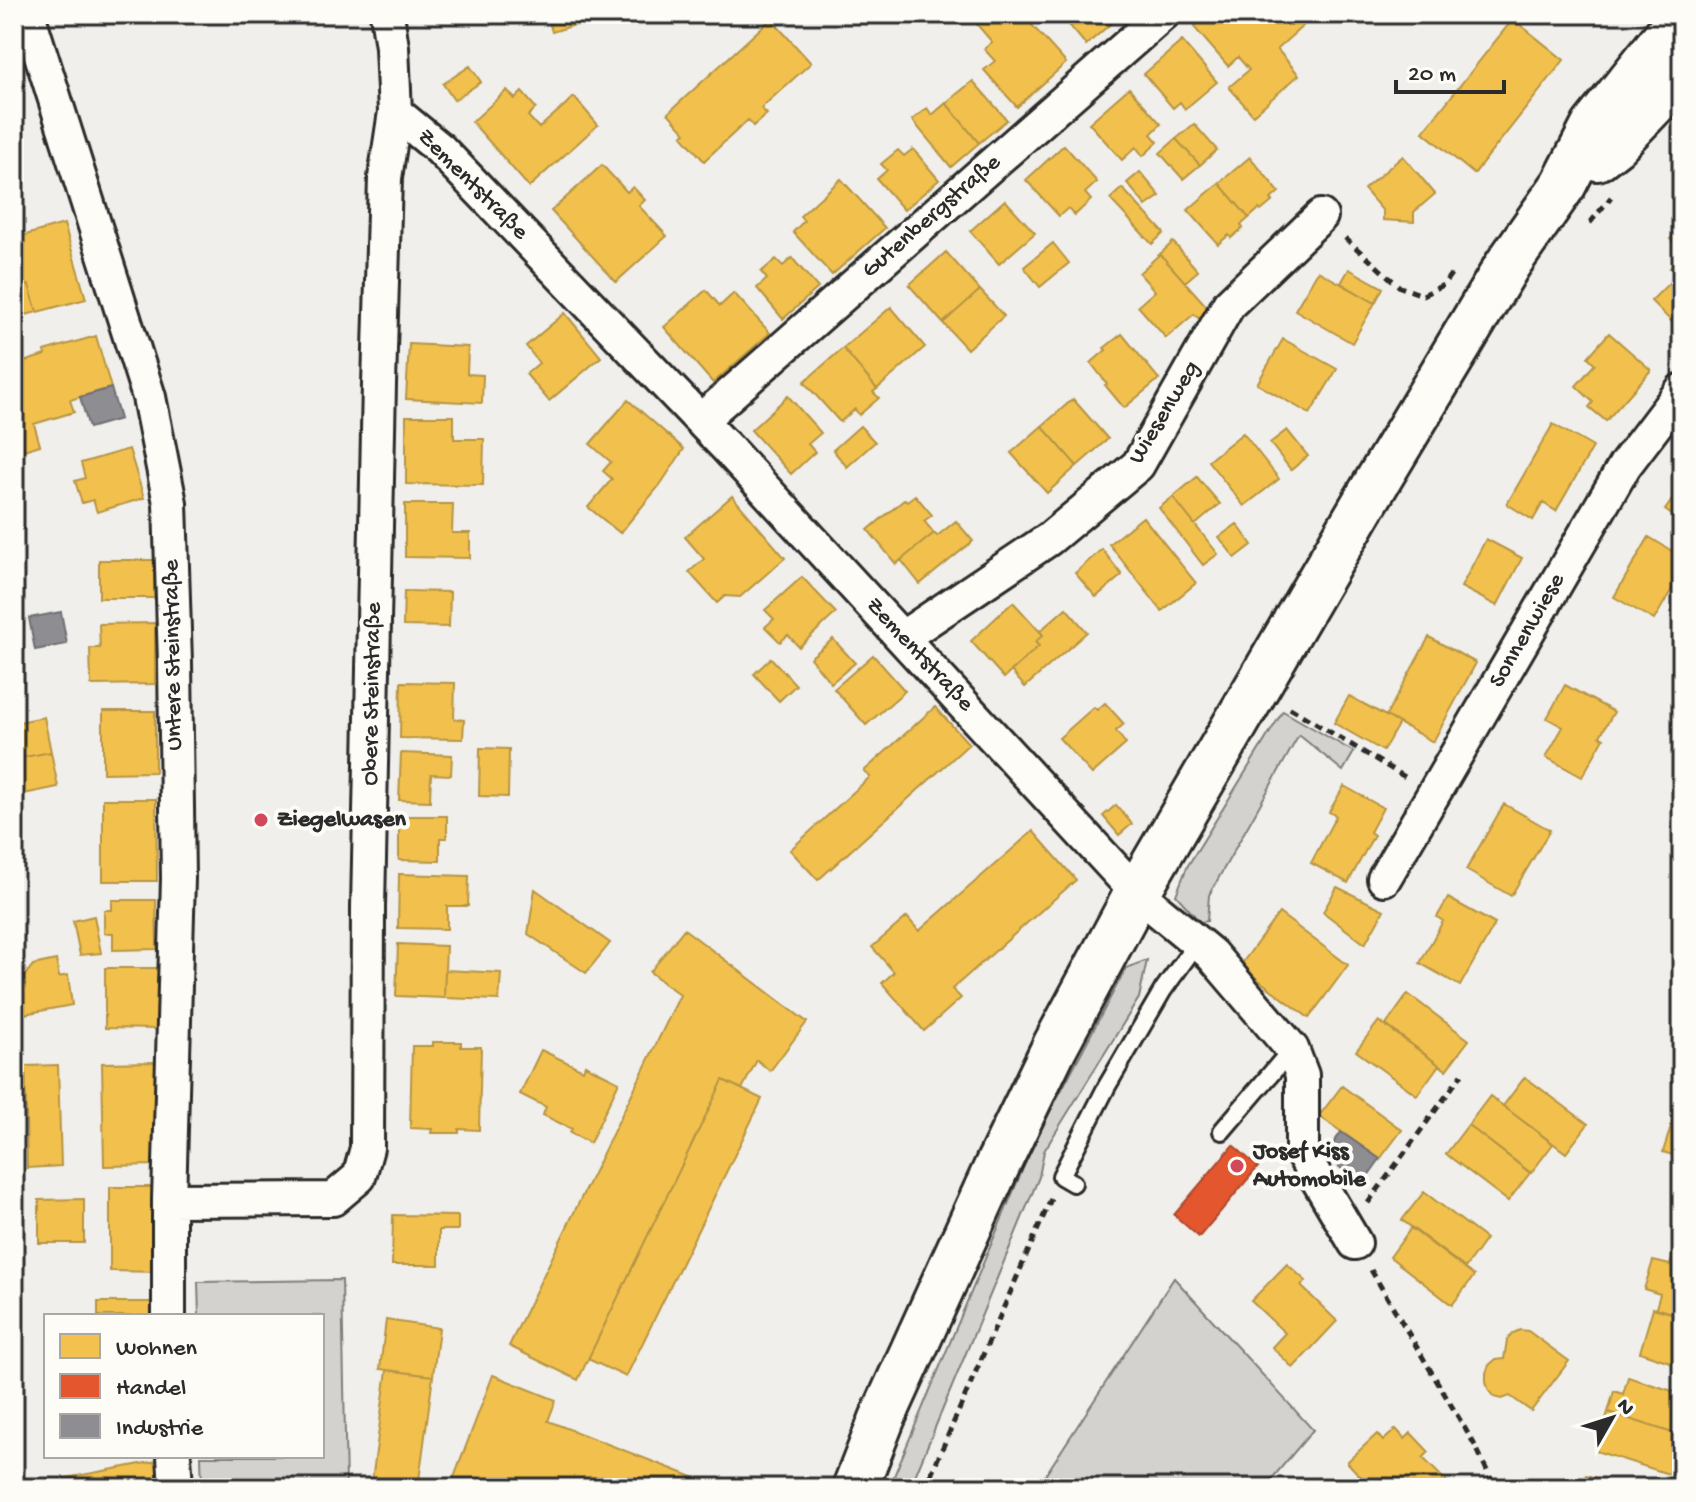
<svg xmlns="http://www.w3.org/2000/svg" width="1696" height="1502" font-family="'Gochi Hand',sans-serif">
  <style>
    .green { fill: #d3d2cf; stroke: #7f7e7d; stroke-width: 2 }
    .homes { fill: #f2c14e; stroke: #b69444; stroke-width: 2 }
    .shops { fill: #e4572e; stroke: #ac4a2d; stroke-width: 2 }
    .industry { fill: #8d8d92; stroke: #707073; stroke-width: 2 }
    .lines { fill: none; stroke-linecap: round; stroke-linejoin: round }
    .lane-casing { stroke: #2b2b2b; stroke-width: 22 }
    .street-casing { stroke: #2b2b2b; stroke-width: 38 }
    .primary-casing { stroke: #2b2b2b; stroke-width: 50 }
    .path { stroke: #2b2b2b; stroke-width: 5; stroke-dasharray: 8 6; stroke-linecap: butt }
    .lane { stroke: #fdfcf7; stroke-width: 16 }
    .street { stroke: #fdfcf7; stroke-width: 32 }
    .primary { stroke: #fdfcf7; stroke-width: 44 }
    .poi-dot { fill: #d1495b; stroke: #fdfcf7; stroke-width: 3 }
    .labels { text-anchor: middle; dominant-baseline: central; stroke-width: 8; stroke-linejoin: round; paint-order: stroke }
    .street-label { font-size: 24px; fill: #2b2b2b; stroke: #fdfcf7 }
    .poi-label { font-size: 24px; font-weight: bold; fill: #2b2b2b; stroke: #fdfcf7; text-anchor: start }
  </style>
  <rect width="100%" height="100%" fill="#f0efeb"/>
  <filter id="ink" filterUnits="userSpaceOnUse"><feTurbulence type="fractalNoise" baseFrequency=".0125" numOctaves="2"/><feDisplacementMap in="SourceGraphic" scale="16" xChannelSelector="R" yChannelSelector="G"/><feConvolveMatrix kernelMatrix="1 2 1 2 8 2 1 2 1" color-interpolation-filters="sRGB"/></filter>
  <g filter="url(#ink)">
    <path class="green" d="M1283 711 1354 752 1343 771 1299 735 1209 895 1207 921 1200 922 1176 895 1187 867Z
      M1147 960 1139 998 1044 1151 1039 1177 910 1488H889L1034 1142 1126 968Z
      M1174 1278 1313 1430 1264 1488H1037Z
      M342 1280 346 1488H202L201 1456H322V1316H199L198 1282Z"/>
    <path class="homes" d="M547 14H612L552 32Z
      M981 14H1022L1066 63 1017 107 984 70 995 61 984 49 992 42 974 21Z
      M1060 14H1122L1086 45Z
      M1208 14H1295L1304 25 1277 49 1299 75 1253 115 1229 87 1249 70 1238 57 1228 66 1194 27Z
      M771 19 811 63 761 108 767 114 753 126 748 120 704 161 682 136 686 133 668 113Z
      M1513 19 1564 60 1474 174 1423 132Z
      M1182 41 1217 82 1185 109 1180 102 1173 108 1144 74Z
      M470 66 481 82 454 100 443 84Z
      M973 81 1007 120 979 143 946 103Z
      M1129 88 1161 124 1151 134 1158 142 1143 156 1136 147 1122 160 1089 123Z
      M507 90 515 99 522 92 536 108 528 116 539 128 574 97 598 125 529 187 472 122Z
      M946 103 979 143 951 167 912 120 927 108 932 115Z
      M1194 124 1217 150 1200 165 1176 139Z
      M1176 139 1200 165 1183 179 1160 153Z
      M1064 145 1097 182 1085 193 1091 200 1075 215 1068 208 1059 216 1026 180Z
      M913 149 939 180 904 210 877 179 887 170 881 164 898 150 904 156Z
      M1403 156 1435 194 1414 212V222L1383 220V211L1364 189Z
      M1250 157 1279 192 1271 199 1273 201 1261 211 1259 209 1249 218 1219 183Z
      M602 165 627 192 633 187 645 200 639 206 667 236 616 282 551 211Z
      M1140 172 1160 196 1146 206 1127 183Z
      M841 179 885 228 832 275 793 232 804 221 800 216Z
      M1219 183 1249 218 1241 225 1243 228 1231 238 1229 235 1218 244 1188 210Z
      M1122 188 1164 233 1152 244 1110 199Z
      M1005 200 1035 233 999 264 970 231Z
      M64 224 86 299 37 312 29 285 14 289V244L17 243 15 238Z
      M1682 227V251L1670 239Z
      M1173 242 1198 271 1185 282 1160 254Z
      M1053 243 1069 263 1040 287 1024 267Z
      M946 252 980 290 943 323 909 285Z
      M1160 254 1209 309 1198 318 1194 314 1166 338 1138 306 1155 291 1139 273Z
      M1682 257V279L1670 268Z
      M792 258 818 288 783 319 757 288 767 279 761 272 776 259 783 266Z
      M1349 269 1383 288 1375 303 1341 283Z
      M1318 271 1375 303 1352 343 1295 310Z
      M1677 275 1682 279 1681 331 1651 301Z
      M29 285 37 312 14 318V289Z
      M706 290 720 306 734 293 770 333 713 383 664 327Z
      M980 290 1004 316 967 349 943 323Z
      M891 307 925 347 877 389 843 348Z
      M565 313 601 357 549 401 526 374 539 363 526 346Z
      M1609 333 1651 370 1606 421 1589 407 1593 402 1576 386 1595 364 1588 357Z
      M1122 334 1159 379 1124 408 1105 385 1107 384 1091 363 1106 350 1104 348Z
      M96 336 111 388 70 400 74 412 34 424 40 445 14 453V365L45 355 44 351Z
      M1283 339 1337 369 1310 414 1257 384Z
      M409 344 468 347 467 374 483 375 482 403 406 399Z
      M843 348 877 389 873 392 879 398 859 415 855 409 840 422 804 382Z
      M788 396 821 433 808 444 815 452 791 474 751 430Z
      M1073 399 1108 439 1077 466 1042 426Z
      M628 400 684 449 660 485 620 533 588 507 612 479 603 471 611 462 590 444Z
      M406 416H454V439H484L483 485 406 484Z
      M1553 424 1593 447 1556 511 1543 503 1533 520 1507 504Z
      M860 426 875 442 847 467 833 450Z
      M1042 426 1077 466 1047 493 1011 453Z
      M1287 430 1308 456 1291 470 1270 443Z
      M1243 433 1279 479 1244 506 1208 461Z
      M129 449 144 498 97 512 93 500 82 503 75 481 85 478 81 463Z
      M1197 477 1220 504 1195 525 1173 497Z
      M1682 486V522L1665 510Z
      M915 495 932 515 924 521 934 533 896 564 868 530 905 499 907 501Z
      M732 496 785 558 740 597 725 596 717 603 689 572 704 559 685 537Z
      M1173 497 1218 554 1203 565 1159 508Z
      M405 504H453L452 533H470V558L405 557Z
      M1143 517 1196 583 1162 611 1109 544Z
      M956 521 973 541 920 584 901 560 934 533 937 536Z
      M1237 524 1252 545 1235 558 1219 537Z
      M1649 537 1682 557V572L1654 620 1614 597Z
      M1486 539 1522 558 1497 606 1461 587Z
      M1102 549 1122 575 1096 597 1075 573Z
      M99 560H154V598H99Z
      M802 577 836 613 799 647 788 635 780 642 765 627 774 619 765 610Z
      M404 591 450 592 449 627 403 626Z
      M1013 602 1043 635 1035 642 1039 646 1004 678 971 641Z
      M1066 608 1087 632 1025 687 1011 671 1039 646 1035 642 1043 635 1040 631Z
      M155 623V684L91 685 90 648H100L99 624Z
      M1429 637 1476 663 1433 742 1386 716Z
      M833 639 855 663 831 683 810 658Z
      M873 655 905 691 866 725 834 689Z
      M771 658 796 685 779 701 754 674Z
      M401 682 455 683 454 719 464 720 463 739 400 738Z
      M1565 685 1614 712 1600 736 1604 738 1582 777 1546 757 1563 727 1547 718Z
      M1349 696 1399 723 1383 751 1334 723Z
      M1105 703 1124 724 1116 731 1126 744 1092 774 1059 738 1094 707 1097 710Z
      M935 707 969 744 818 880 790 850 870 777 864 771Z
      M103 711H155V772L103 773Z
      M44 717 51 752 14 759V723Z
      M480 748 509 749 508 797 479 796Z
      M51 752 58 787 14 796V759Z
      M401 753 452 755 451 775 431 774 430 801 399 800Z
      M1344 786 1383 808 1370 832 1374 835 1348 883 1311 863 1336 816 1329 812Z
      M103 799H156L157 881H103Z
      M1504 804 1550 830 1511 896 1466 870Z
      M1116 805 1132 824 1119 835 1103 816Z
      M399 816H447V838H440V861L399 860Z
      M1033 831 1076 880 952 989 961 998 924 1031 882 983 894 972 872 947 907 917 919 931Z
      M399 874 469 876 468 906H447V929L398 928Z
      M1337 887 1384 910 1365 944 1323 912Z
      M535 889 610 943 586 973 528 934Z
      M1448 898 1495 924 1460 986 1420 963 1443 921 1437 917Z
      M112 900H156L157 949 113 950V933H104V910H112Z
      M1279 913 1348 965 1309 1018 1240 966Z
      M94 916 101 953 80 955 73 921Z
      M684 929 807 1022 770 1071 757 1060 742 1089 723 1080 578 1380 509 1346 680 995 650 972Z
      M398 944 446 946 444 998 396 996Z
      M56 960 59 977 68 975 72 1005 24 1014 19 983 33 965Z
      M105 968H158V1029L105 1028Z
      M445 970 501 973 499 1000 444 998Z
      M1408 994 1469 1040 1446 1070 1386 1025Z
      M1379 1021 1439 1065 1417 1095 1356 1051Z
      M433 1042H461V1047H481L479 1130 459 1129V1133H431L432 1129 410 1128 412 1046H433Z
      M541 1050 583 1070 585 1065 619 1082 590 1143 570 1133 572 1129 543 1115 546 1107 520 1094Z
      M157 1062 159 1165 104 1166 102 1063Z
      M58 1065 61 1166 27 1168 25 1066Z
      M1525 1077 1588 1124 1566 1153 1503 1106Z
      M723 1080 762 1099 626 1377 588 1359Z
      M1342 1086 1402 1130 1380 1159 1319 1116Z
      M1682 1091V1158L1663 1152Z
      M1490 1096 1553 1144 1531 1173 1468 1125Z
      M1468 1125 1530 1173 1508 1201 1446 1154Z
      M110 1187H159V1272L110 1271Z
      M1424 1192 1486 1239 1465 1268 1402 1220Z
      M84 1199V1243H39V1200Z
      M393 1215 458 1216V1230H439V1265H392Z
      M1411 1228 1474 1276 1452 1305 1390 1257Z
      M1677 1242 1682 1244V1316L1656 1308 1660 1294 1644 1289 1653 1261 1670 1265Z
      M1287 1264 1306 1281 1301 1286 1337 1321 1293 1368 1272 1347 1285 1333 1251 1301Z
      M98 1302H159V1316H98Z
      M1653 1308 1682 1316V1366L1640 1352Z
      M386 1320 439 1328 433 1376 380 1369Z
      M1520 1330 1528 1331 1569 1361 1531 1411 1510 1396 1502 1399 1494 1397 1489 1391 1486 1382V1373L1489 1365 1495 1360 1504 1359 1507 1340 1513 1333Z
      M387 1370 433 1376 418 1488H371Z
      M493 1375 556 1400 548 1421 721 1488H450Z
      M1628 1377 1682 1394V1436L1608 1412 1614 1391 1623 1394Z
      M1608 1412 1682 1436V1442L1672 1475 1596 1451Z
      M1396 1429 1405 1439 1411 1433 1429 1452 1423 1458 1453 1488H1371L1347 1462 1377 1434 1383 1441Z
      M157 1461 161 1488H35L34 1484Z
      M1586 1475 1627 1488H1583Z"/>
    <path class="shops" d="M1233 1145 1258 1167 1199 1237 1174 1215Z"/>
    <path class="industry" d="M111 388 120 419 89 428 80 397Z
      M61 612 67 644 35 650 29 618Z
      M1341 1132 1380 1159 1362 1184 1325 1156Z"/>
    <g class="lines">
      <defs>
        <path id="lane" d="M1222 1131 1292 1049
          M1073 1183 1061 1176 1107 1086 1163 990 1197 943"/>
        <path id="street" d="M28 14 149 397 170 503 175 663 178 878 169 1200V1316
          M395 112 440 149 727 448 1137 893 1211 954 1292 1049 1302 1075V1153L1355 1243
          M701 420 1163 14
          M903 637 1049 539 1138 465 1229 304 1321 216
          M1384 879 1625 465 1682 390
          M169 1200 333 1199 359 1177 367 1148 368 907 379 384 385 178 395 112 392 47 387 14
          M174 1456 176 1488"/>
        <path id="primary" d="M1597 158 1615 144 1682 74
          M855 1488 882 1419 997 1166 1055 1046 1137 893 1365 502 1508 264 1564 184 1594 126 1682 16"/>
      </defs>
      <use href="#lane" class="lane-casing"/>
      <use href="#street" class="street-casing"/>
      <use href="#primary" class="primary-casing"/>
      <path class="path" d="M1590 223 1611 197
        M1345 238 1400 287 1423 295 1443 285 1451 274
        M1290 708 1405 777
        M1368 1203 1462 1074
        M1371 1270 1476 1447 1495 1488
        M925 1488 1051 1199"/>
      <use href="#lane" class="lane"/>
      <use href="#street" class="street"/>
      <use href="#primary" class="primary"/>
    </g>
  </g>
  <g class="poi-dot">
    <circle cx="261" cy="820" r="8"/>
    <circle cx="1237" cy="1166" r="8"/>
  </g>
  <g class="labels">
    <g class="street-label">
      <text transform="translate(472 185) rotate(45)">Zementstraße</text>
      <text transform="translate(932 217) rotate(-41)">Gutenbergstraße</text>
      <text transform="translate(1165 413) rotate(-59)">Wiesenweg</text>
      <text transform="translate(1528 631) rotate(-60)">Sonnenwiese</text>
      <text transform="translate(174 655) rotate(-91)">Untere Steinstraße</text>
      <text transform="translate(919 655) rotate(47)">Zementstraße</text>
      <text transform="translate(373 694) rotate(-89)">Obere Steinstraße</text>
    </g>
    <g class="poi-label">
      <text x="277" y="820">Ziegelwasen</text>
      <text x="1253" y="1152">Josef Kiss<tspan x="1253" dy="28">Automobile</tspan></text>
    </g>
  </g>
  <rect width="1696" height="1502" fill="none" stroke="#fdfcf7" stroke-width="48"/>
  <rect x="24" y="24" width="1648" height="1454" fill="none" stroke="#2b2b2b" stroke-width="3" filter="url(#ink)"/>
  <rect x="44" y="1314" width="280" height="144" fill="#fdfcf7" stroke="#a9a8a5" stroke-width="2"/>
  <rect x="60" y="1334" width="40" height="24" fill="#f2c14e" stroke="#a9a8a5" stroke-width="2"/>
  <text x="116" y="1354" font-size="24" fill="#2b2b2b">Wohnen</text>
  <rect x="60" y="1374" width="40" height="24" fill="#e4572e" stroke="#a9a8a5" stroke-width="2"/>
  <text x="116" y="1394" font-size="24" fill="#2b2b2b">Handel</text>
  <rect x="60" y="1414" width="40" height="24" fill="#8d8d92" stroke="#a9a8a5" stroke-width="2"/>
  <text x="116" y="1434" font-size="24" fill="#2b2b2b">Industrie</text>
  <g transform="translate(1612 1418) rotate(51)" stroke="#fdfcf7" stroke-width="6" paint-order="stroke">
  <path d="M0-6L14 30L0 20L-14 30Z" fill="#2b2b2b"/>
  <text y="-12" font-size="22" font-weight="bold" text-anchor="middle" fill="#2b2b2b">N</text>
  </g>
  <path d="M1396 80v12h108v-12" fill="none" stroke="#2b2b2b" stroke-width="4"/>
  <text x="1408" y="80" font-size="24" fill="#2b2b2b" stroke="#fdfcf7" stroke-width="6" paint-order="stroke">20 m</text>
</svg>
